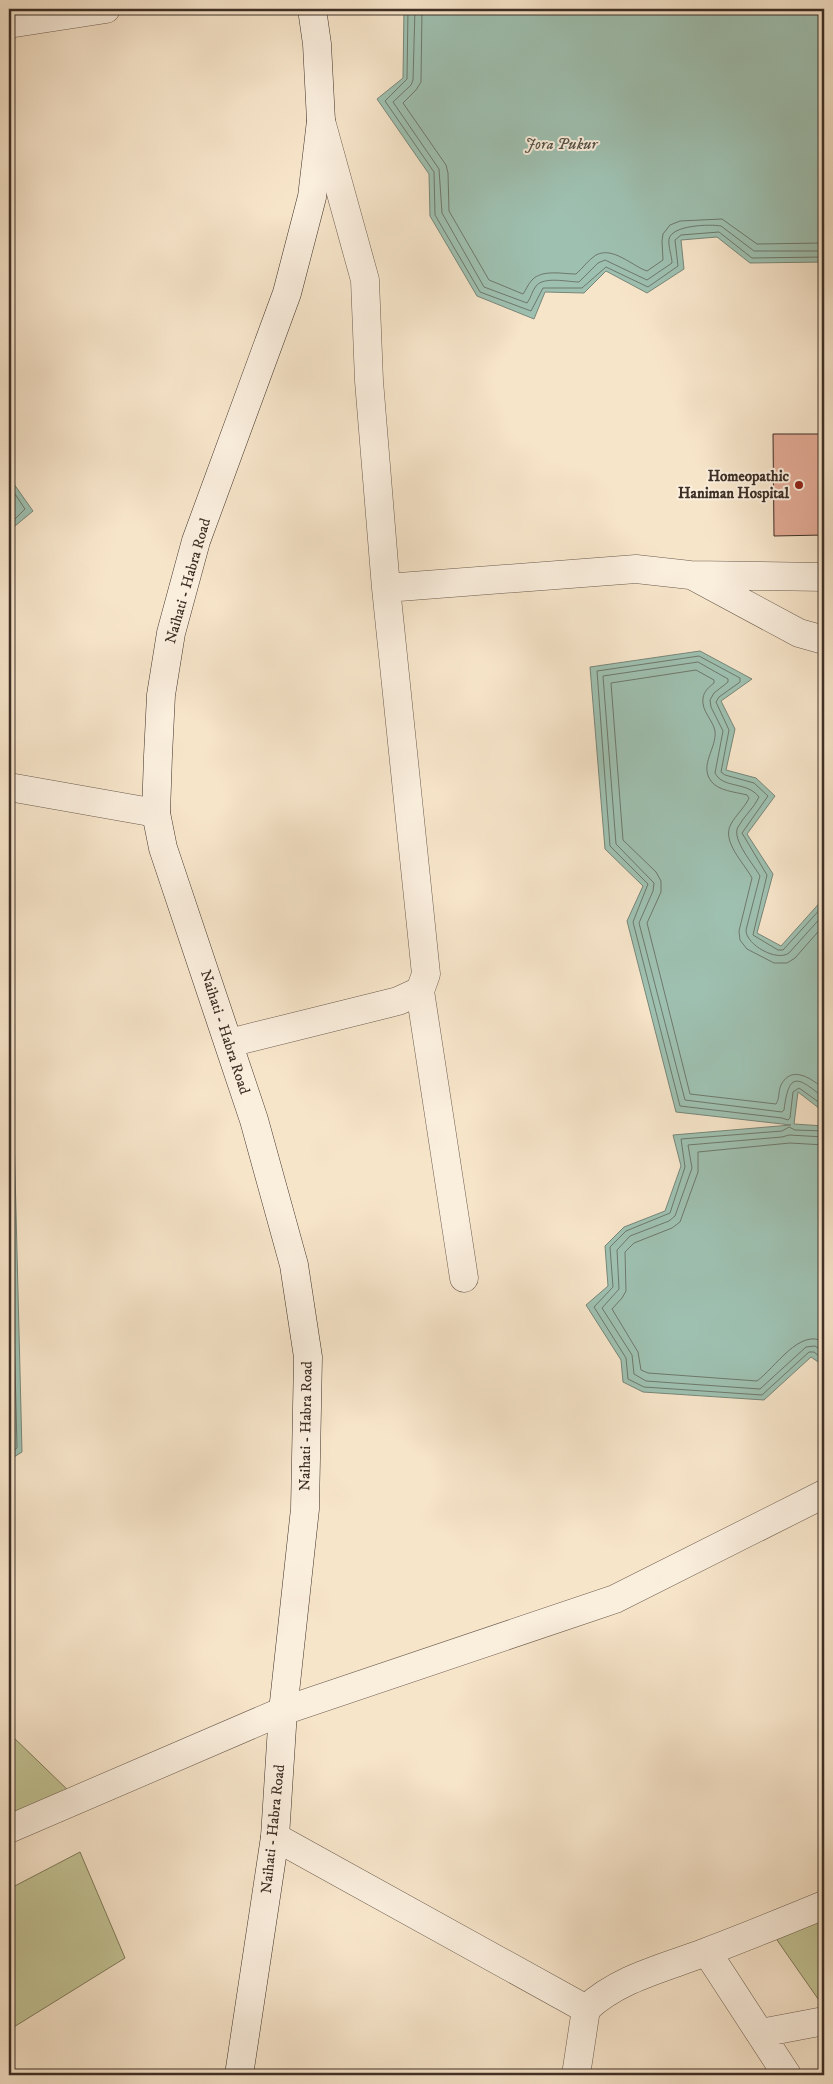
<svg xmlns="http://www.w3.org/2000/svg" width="833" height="2084" font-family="'IM FELL DW Pica',serif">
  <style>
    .green { fill: #c2c394; stroke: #80795d }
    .water { fill: #9ec0b0; stroke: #778679 }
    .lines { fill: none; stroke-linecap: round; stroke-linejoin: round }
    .shore { stroke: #6e786b; stroke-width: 1 }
    .building { fill: #e3ab96; stroke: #3d2f26 }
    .street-casing { stroke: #6c5c4f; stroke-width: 29 }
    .secondary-casing { stroke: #3d2f26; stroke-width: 29 }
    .street { stroke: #faeedd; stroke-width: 28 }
    .secondary { stroke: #faeedd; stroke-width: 28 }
    .poi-dot { fill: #8f2418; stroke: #faeedd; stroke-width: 2 }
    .labels { text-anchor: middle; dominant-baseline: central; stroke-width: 4; stroke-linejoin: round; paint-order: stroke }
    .poi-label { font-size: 15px; font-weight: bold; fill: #3d2f26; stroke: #faeedd; text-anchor: end }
    .street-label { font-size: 15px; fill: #3d2f26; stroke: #faeedd }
    .water-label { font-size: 16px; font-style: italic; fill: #555348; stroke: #faeedd }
  </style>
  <rect width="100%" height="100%" fill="#f7e5ca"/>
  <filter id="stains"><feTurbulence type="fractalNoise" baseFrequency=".004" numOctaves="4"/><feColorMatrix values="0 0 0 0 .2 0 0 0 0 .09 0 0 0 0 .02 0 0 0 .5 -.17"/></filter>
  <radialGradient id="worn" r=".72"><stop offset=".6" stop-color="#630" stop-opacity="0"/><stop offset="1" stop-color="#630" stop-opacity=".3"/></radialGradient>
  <path class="green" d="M9 1733 74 1796 9 1827Z
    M80 1852 125 1958 9 2030V1889Z
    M824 1910V2006H823L770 1930Z"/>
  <path class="water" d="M404 9H824V262L750 263 717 237 681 240 684 269 647 293 606 271 584 293 545 292 534 319 477 296 430 216 429 174 377 99 403 78Z
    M9 477 33 511 9 531Z
    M700 651 752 679 721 701 735 729 726 770 756 778 775 796 747 834 773 874 757 933 781 946 824 898V1112L798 1092 794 1124 824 1126V1366L811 1357 764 1400 643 1392 623 1382 621 1360 586 1305 608 1286 605 1246 624 1227 665 1211 681 1166 673 1135 791 1125 676 1112 627 921 643 886 605 849 590 667Z
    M9 931 22 1452 9 1460Z"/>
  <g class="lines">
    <path class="shore" d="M408 9 407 79 385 101 434 172 435 215 480 292 531 311 543 288H582L606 267 648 287 678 266 675 240 681 235 719 232 752 258 824 257
      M415 9 413 80 411 85 393 102 439 169 442 213 484 287 527 303C531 298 532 291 536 286 544 276 568 282 579 282L598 263 605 260 647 280 672 263C672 256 668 247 669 239 672 225 710 224 721 226L754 251H824
      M422 9 421 82 416 90 403 103 446 165 448 173 449 211 489 280 523 294C526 290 528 284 532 280 542 269 563 274 576 274 583 268 588 260 596 255 613 246 632 266 647 271L663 260 662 241 663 234 670 225 680 221 722 219 757 244 824 243
      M9 485 25 509 9 525
      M824 905 783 950H778L753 935 767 875 742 833 768 796 754 783 725 775 721 772 729 730 716 702 719 697 740 682V678L699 656 597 671 610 846 648 884 633 922 680 1106 782 1118 788 1120 790 1118 793 1092 799 1088 824 1106
      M824 914 789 953C777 962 746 945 746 930L760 876C754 865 731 839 738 827 744 816 754 808 759 797 747 781 723 789 715 773L723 731 711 707 710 700 714 693 728 682V679L698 662 603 676 616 844 654 883 653 891 639 923 685 1100 782 1112 784 1110C789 1070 798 1077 824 1098
      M824 925 795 958 787 963H774L747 949 740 940 739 931 752 878C744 863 721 841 731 824 736 815 745 807 749 798L747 795C736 792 718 791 711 781 699 765 717 748 715 731 713 720 701 711 703 698 704 691 709 687 714 683V680L696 670 611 683 623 840 656 872 661 881V892L647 923 690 1094 776 1104C780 1098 778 1091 781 1085 792 1064 812 1079 824 1089
      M9 1120 17 1448 9 1454
      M824 1131 795 1130 789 1127 782 1131 681 1139 685 1167 670 1213 626 1231 610 1247 613 1287 594 1307 626 1358 628 1379 644 1387 762 1395 809 1352H814L824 1360
      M824 1137 789 1135 782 1137 688 1145 692 1168 675 1216 669 1221 630 1236 617 1250 619 1289 602 1308 632 1355 634 1374 646 1381 760 1389 806 1347 815 1346 824 1352
      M824 1145 790 1143 698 1152V1172L680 1222 672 1228 634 1243 625 1252 626 1291 622 1298 612 1309 638 1352 641 1370 648 1373 757 1381C775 1368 800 1327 824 1342
      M9 1380 10 1445 9 1447"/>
  </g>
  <path class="building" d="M773 434H824V535L774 536Z"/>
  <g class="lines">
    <defs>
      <path id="street" d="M9 22 15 23 106 9
        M321 121 365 280 369 381 386 588
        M693 576 799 633 824 640
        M9 787 156 813
        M420 991 464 1278
        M229 1043 398 1001 420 991 426 974 386 588 636 569 690 575 824 577
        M9 1829 283 1711 615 1599 824 1494
        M275 1837 586 2009C619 1978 664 1968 706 1952 746 1937 785 1921 824 1905
        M707 1952 787 2075
        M761 2033 824 2021
        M576 2075 586 2009"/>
      <path id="secondary" d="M239 2075 275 1837 283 1711 305 1509 308 1357 294 1265 254 1120 163 848 156 813 158 756 161 695 171 633 196 541 287 293 312 197 321 121 317 44 312 9"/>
    </defs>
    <use href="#street" class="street-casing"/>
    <use href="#secondary" class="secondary-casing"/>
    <use href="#street" class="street"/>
    <use href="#secondary" class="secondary"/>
  </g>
  <circle class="poi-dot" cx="799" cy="485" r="5"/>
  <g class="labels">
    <g class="poi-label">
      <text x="789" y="476">Homeopathic<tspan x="789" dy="17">Haniman Hospital</tspan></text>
    </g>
    <g class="street-label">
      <text transform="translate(188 581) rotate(-74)">Naihati - Habra Road</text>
      <text transform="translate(225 1032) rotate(72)">Naihati - Habra Road</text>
      <text transform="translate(306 1426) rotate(-89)">Naihati - Habra Road</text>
      <text transform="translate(273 1829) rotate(-84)">Naihati - Habra Road</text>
    </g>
    <g class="water-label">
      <text x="561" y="144">Jora Pukur</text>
    </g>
  </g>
  <rect width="833" height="2084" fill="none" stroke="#f7e5ca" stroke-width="30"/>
  <rect x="10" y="10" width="813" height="2064" fill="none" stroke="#3d2f26" stroke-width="2.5"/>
  <rect x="15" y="15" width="803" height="2054" fill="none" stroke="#3d2f26"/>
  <rect width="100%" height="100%" filter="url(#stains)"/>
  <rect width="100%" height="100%" fill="url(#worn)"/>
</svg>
